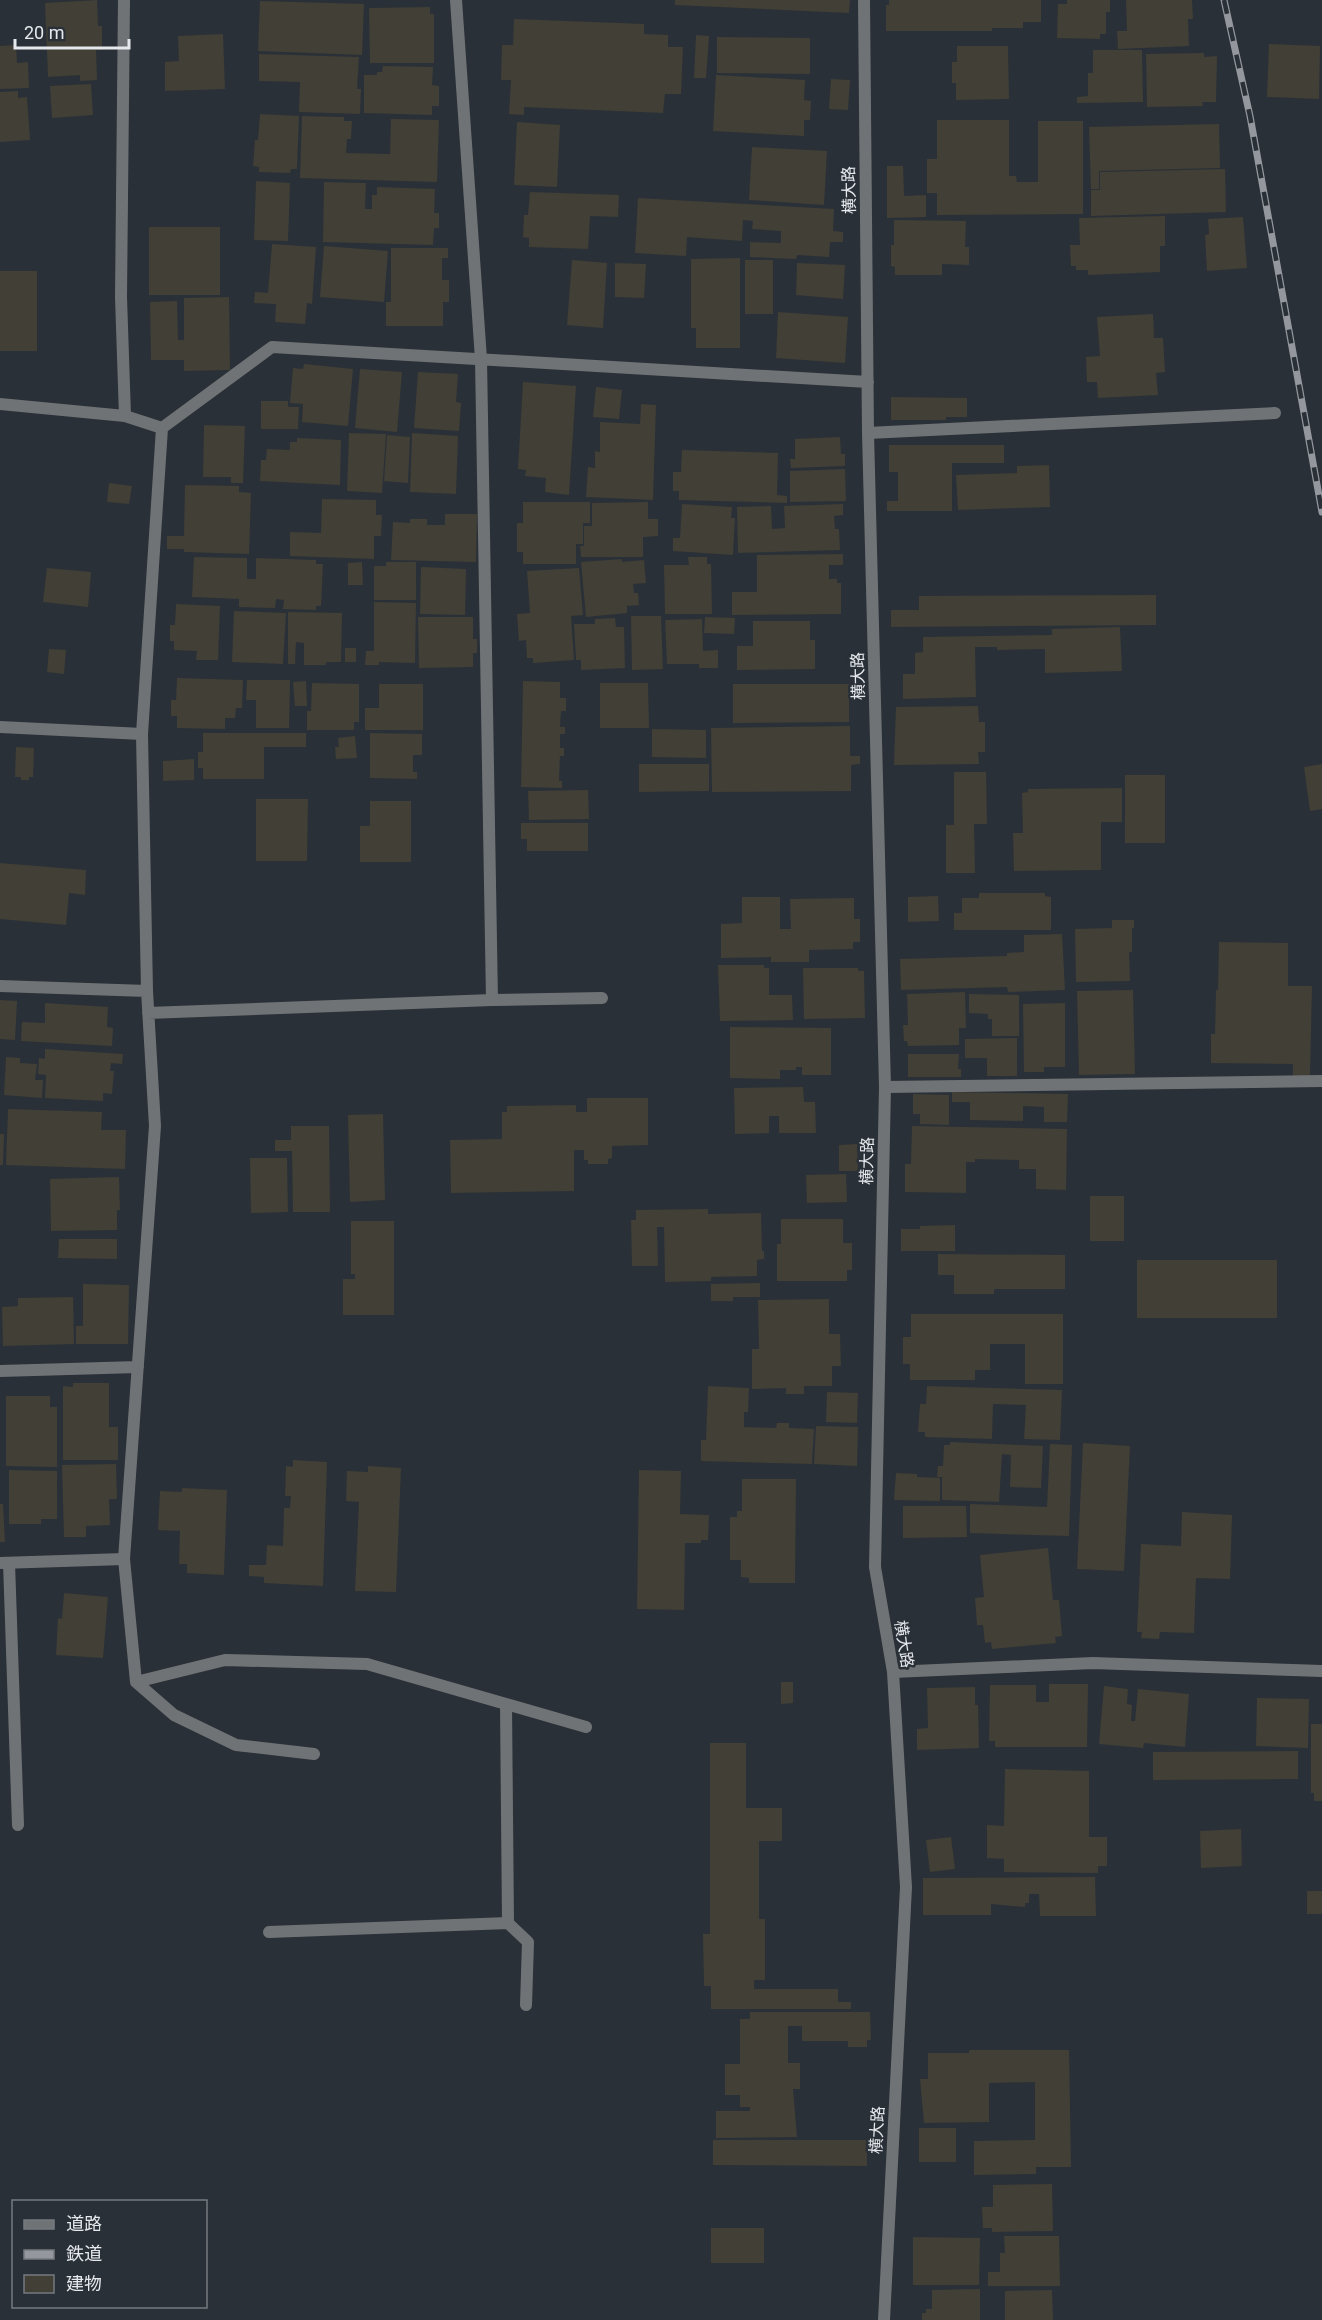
<svg xmlns="http://www.w3.org/2000/svg" width="1322" height="2320" font-family="Roboto,'Noto Sans JP',sans-serif">
  <style>
    .building { fill: #413f36 }
    .lines { fill: none; stroke-linecap: round; stroke-linejoin: round }
    .lane { stroke: #707376; stroke-width: 12 }
    .street { stroke: #707376; stroke-width: 12 }
    .rail-casing { stroke: #94989e; stroke-width: 7 }
    .rail { stroke: #2a3037; stroke-width: 4.5; stroke-dasharray: 14; stroke-linecap: butt }
    .labels { text-anchor: middle; dominant-baseline: central; stroke-width: 5; stroke-linejoin: round; paint-order: stroke }
    .street-label { font-size: 16px; fill: #e5e9ed; stroke: #2a3037 }
  </style>
  <rect width="100%" height="100%" fill="#2a3037"/>
  <path class="building" d="M97 0 98 26H102V50H96L97 80 80 81V75L48 77 45 3Z
    M675 0H850L849 13 675 5Z
    M889 0H1041V22H1023V28H992V31H886V5H889Z
    M1067 0H1110V12H1106V34H1100V39L1057 38 1058 4H1067Z
    M1126 0H1192L1193 19H1188L1189 46 1118 49 1117 31H1127Z
    M260 1 364 4 362 55 258 51Z
    M430 7V14H434V63H370L369 8Z
    M514 19 644 24V34L668 35V47H683L681 94H665L663 113 524 107V115L509 114 511 80H501L502 45H513Z
    M223 34 225 89 165 91V62L179 61 178 36Z
    M696 35 709 36 706 78H694Z
    M717 37 810 38V74L717 73Z
    M1269 44 1320 46 1319 99 1267 97Z
    M16 45 17 63 28 62 29 88 0 89V46Z
    M957 46H1008L1009 99 956 100V83H952V62H957Z
    M1093 50H1142L1143 102 1077 103V97L1088 96V73H1093Z
    M1204 53V57L1217 56 1216 102H1202L1203 106 1147 107 1146 54Z
    M259 54 359 57 357 89H361L360 114 299 112 300 82 259 81Z
    M383 66 433 67 432 85 439 86V106H432V115L364 113V75H377V72H382Z
    M716 75 805 80 804 100 811 101 810 120H804V136L713 131Z
    M831 79 850 80 848 110 829 109Z
    M91 84 93 115 52 118 50 86Z
    M18 91V98L27 97 30 140 0 142V92Z
    M260 114 299 116 297 169H291L290 173 259 172V167L253 166 255 140H258Z
    M302 116 344 117V121H352L351 139H347L346 153 390 154 391 119 439 120 437 182 300 178Z
    M937 120H1009V176H1016L1017 182H1038V121H1083V214L937 215V193H927V159H937Z
    M517 122 560 125 557 187 514 185Z
    M1219 124 1220 168 1099 171V189H1091L1089 127Z
    M752 147 827 151 824 205 749 200Z
    M887 166H903L904 196 926 195V217L887 218Z
    M1225 169 1226 212 1091 216V190H1100V172Z
    M256 181 290 183 288 241 254 240Z
    M324 182 366 183 365 209H372V195H377V187L435 189 434 213H439V228H434L433 245 323 242Z
    M530 192 619 195 618 217 590 216 588 249 529 247V238L523 237 524 215H528Z
    M638 198 834 209 833 231 843 232V242H830L829 257 797 255 796 259 750 257V242L781 243V231L752 229 753 221 743 220 742 241 687 237 686 256 635 253Z
    M1165 216V246H1160V272L1088 275V270H1076V266H1071L1070 245H1080L1079 218Z
    M1243 217 1247 268 1207 271 1205 235 1209 234 1208 219Z
    M894 220 966 221 965 247H969V265L942 264V275H895V267L891 266V245H894Z
    M149 227H220V295H149Z
    M272 244 316 247 312 304 307 303 305 324 275 322 276 304 254 303 255 292 268 293Z
    M324 246 388 251 384 302 320 297Z
    M391 248H448V258H442V280H449V302H443V326H386V302H391Z
    M740 258V348H696V328H691V259Z
    M572 260 607 263 603 328 567 325Z
    M745 260H773V314H745Z
    M615 263 646 264 644 298 615 297Z
    M797 263 845 265 843 299 796 295Z
    M0 271H37V351H0Z
    M229 297 230 370 184 371V360H151L150 302 177 301 178 340H184V298Z
    M778 312 848 317 845 363 776 358Z
    M1153 314 1154 338H1163L1165 372 1156 373 1158 395 1098 398 1097 382H1087L1086 357 1100 356 1097 317Z
    M304 364 353 369 348 426 302 422 303 404 290 403 293 368 303 369Z
    M360 369 402 372 397 432 355 428Z
    M418 372 458 374 456 402 461 403 459 431 414 428Z
    M523 382 576 386 569 495 545 492 546 478 525 476 526 470 518 469Z
    M596 387 622 390 619 419 593 417Z
    M891 397 967 398V417H946V420H891Z
    M261 401H288V407H299L298 429H261Z
    M641 404 656 405 653 500 586 497 588 467 595 468V451L600 452V422L640 424Z
    M204 425 245 426 243 483H231V477H203Z
    M349 433 386 434 382 493 347 491Z
    M412 433 458 436 456 494 410 492Z
    M387 435 410 437 408 483 384 481Z
    M840 437 841 454H845V466L791 468 790 459H795V439Z
    M297 438 341 440 340 485 260 481 261 460H266L267 449 290 450V442H297Z
    M889 445H1004V463H952V511H887V501H898V472H889Z
    M682 450 778 453 777 495 787 496V503L679 500V491H673V472H681Z
    M1049 465 1050 507 958 510 956 475 1017 473V466Z
    M845 469 846 501 790 502V471Z
    M109 483 132 486 129 504 107 502Z
    M185 485 239 486V492L251 493 249 554 184 552V549H167V536H184Z
    M322 499 376 500V515H382L381 536H374V559L290 556V532L321 533Z
    M523 502H590V523H583V544H576V564H523V552H517V523H523Z
    M648 502V519H658V536L643 537V557H581L580 546H584V526H592V503Z
    M682 504 732 507 731 518H735L733 555 673 551V538H680Z
    M843 504V515L834 516 835 529H839L840 550 738 553 737 507 771 506 772 529 785 528 784 506Z
    M445 514H477L476 562 391 560 393 522 410 523V519H427V525H445Z
    M843 554V565H829V579H837V583H841V614L732 615V592H757V555Z
    M194 557 247 558V579H256V558L316 560V564H323L321 606H316V610L283 609 284 600 276 599 275 608 239 607V599L192 597Z
    M688 557H707V564H711L712 614H665L664 565H689Z
    M622 559V562L644 560 646 583 633 584 634 593H638L639 605 627 606V613L586 617 581 562Z
    M362 562 363 585H348V563Z
    M386 562H416V600H374V566H386Z
    M421 567 466 569 465 615 420 614Z
    M47 568 91 572 88 607 43 602Z
    M579 568 583 615 571 616 574 660 533 663V658H527L526 640 519 641 517 614 530 613 527 571Z
    M1156 595V625L891 627V610H919V596Z
    M374 602 416 603 415 663 379 662V665H365L366 651H374Z
    M176 604 220 606 218 660H196L197 651 174 650V641H170V625H175Z
    M234 611 286 613 283 664 232 662Z
    M288 612 342 613 341 662H326V665H304V643L296 642 295 664H288Z
    M631 616H661L663 669 632 670Z
    M418 617H473V639H477V653H473V667L419 668Z
    M705 617 735 618 734 634 704 633Z
    M615 618 616 627H624L625 668 581 670V660H576L574 624H595V619Z
    M702 619 703 651 718 650V668H699V664H667L665 620Z
    M753 621H810V640H815V669L737 670V646H753Z
    M1120 627 1122 671 1045 673V649L997 650V647H975L976 697 903 699V674H915V653L923 652V637L1052 635V629Z
    M345 648H356V662H345Z
    M49 649 66 650 64 674 47 672Z
    M177 678 243 680 242 708H236L235 718H225V729L177 728V716H171V700H176Z
    M247 680H290L289 728H256V700H246Z
    M306 681 307 706H295L293 682Z
    M523 681 560 682V698H566V711H561L560 727H565V734H560V748H564V756H560L559 781H562V788L521 787Z
    M312 683 359 684V722H354V730H307V711H311Z
    M600 683H648L649 728H600Z
    M379 684H423V730H365V708H379Z
    M733 684H849V722L733 723Z
    M978 706 979 722H985V752H978L979 764 894 765 896 707Z
    M850 726V756H860V764L851 765V791L712 792 711 728Z
    M652 729 706 730V758L652 757Z
    M203 733H306V747H264V779H203V768H198V752H203Z
    M370 733 422 734V755H413V772H417V779L370 778Z
    M355 736 357 758 336 759 335 747H339L338 738Z
    M16 747 34 748 33 777H29V780H21V777H15Z
    M194 759V780L163 781V761Z
    M639 764H709V791L639 792Z
    M1322 764V809L1310 811 1304 767Z
    M954 772H986L987 824H974L975 873H946V825H954Z
    M1125 775H1165V843H1125Z
    M1122 788V822H1101V870L1014 871 1013 833H1023L1022 793 1028 792V789Z
    M588 790 589 819 529 820 528 791Z
    M256 799H308L307 861H256Z
    M370 801H411V862H360V826H370Z
    M521 823H588V851H527V839H521Z
    M0 863 86 870 85 895 69 893 66 925 0 919Z
    M979 893H1045V896L1051 897V930H954V913H962V898H979Z
    M938 896 939 921 908 922V897Z
    M742 897H780V929H791L790 899 854 898V919H860V942H853V949L809 950V962H771V957L721 958V924L742 923Z
    M1112 920H1134V928H1132V952H1129L1130 981 1076 982 1075 929 1112 928Z
    M1062 934 1065 990 1008 992 1007 987 901 990 900 959 1007 956V953L1024 952V935Z
    M1219 942 1288 943V986H1312L1310 1076H1293V1064L1211 1063V1034H1215L1216 990H1218Z
    M718 965H764V968H769V995H792L793 1020 720 1021Z
    M803 968H858V971H864L865 1018 804 1019Z
    M1133 990 1135 1074 1079 1075 1077 991Z
    M965 992 966 1028H959V1045L908 1046 907 1041H904L903 1025H908L907 994Z
    M969 994 1019 995V1036H992V1019H988V1014L969 1013Z
    M0 1000 17 1001 15 1040 0 1039Z
    M45 1003 108 1007 107 1027 113 1028 112 1046 21 1041 22 1022 45 1023Z
    M1065 1003V1067H1044V1072H1024L1023 1004Z
    M730 1027 831 1028V1075H802V1067H796V1070H780V1079L730 1078Z
    M1017 1038V1076H987V1058H965V1039Z
    M45 1049 123 1054 122 1064 111 1063 110 1071H114L112 1094 103 1093V1101L45 1098 46 1075 38 1074 39 1058 45 1059Z
    M908 1054H959L958 1069H961V1077H908Z
    M6 1057 20 1058V1063L37 1064 35 1080H43L42 1098 4 1095Z
    M803 1087 804 1102H815L816 1133H779V1116H769V1133L735 1134 734 1088Z
    M952 1092 1068 1094 1067 1122H1044V1107L1023 1106V1121L970 1120V1102H952Z
    M913 1094 949 1095V1125L920 1124V1114H913Z
    M587 1098H648V1145L612 1146V1158L608 1159V1164H588V1160H584V1150H574V1191L451 1193 450 1140 502 1139V1112H507V1106L576 1105V1112H587Z
    M8 1109 102 1112 101 1130H126L125 1169 6 1165Z
    M383 1114 385 1200 350 1202 348 1115Z
    M291 1126H329L330 1212H293L292 1151H275V1140H291Z
    M912 1126 1067 1129 1066 1190 1036 1189V1169H1019V1160L975 1159V1162H966V1193L905 1192V1164H911Z
    M0 1134H4L3 1165H0Z
    M857 1144 858 1171H839V1145Z
    M250 1158H287L288 1212 251 1213Z
    M846 1174 847 1202 807 1203 806 1175Z
    M119 1177 120 1210H117V1230L51 1231 50 1179Z
    M1090 1196H1124V1241H1090Z
    M708 1209V1214L761 1213 762 1251H764V1259L757 1260V1276L711 1277V1281L665 1282 664 1227H657L658 1266H632L631 1220H636V1210Z
    M781 1219H843V1243H852V1270H847V1281H777V1244H781Z
    M351 1221H394V1315H343V1279H355V1274H351Z
    M955 1225V1251H901V1229H920V1226Z
    M59 1239H117V1259L58 1258Z
    M938 1254 1065 1255V1289H994V1294H954V1275H938Z
    M1137 1260H1277V1318H1137Z
    M760 1283V1297H733V1301H711V1284Z
    M83 1284 129 1285 128 1344H76V1326H83Z
    M73 1297 74 1344 3 1346 2 1307 18 1306V1298Z
    M829 1299V1334H840L841 1366H832V1386H804V1394H786V1388L752 1389V1349H759L758 1300Z
    M911 1314H1063V1384H1025V1344H990V1370H975V1380H910V1364H903V1337H911Z
    M73 1383H109V1427H118V1460H63V1386L73 1387Z
    M708 1386 749 1388 748 1412H744V1427L776 1428 777 1423H789V1428L814 1429 812 1464 701 1461V1440H706Z
    M927 1386 1062 1390 1060 1440 1024 1439 1026 1405 993 1404 992 1439 925 1437V1432H918L920 1404H926Z
    M827 1392 858 1393 857 1423 826 1422Z
    M6 1396H50V1407H57V1467L6 1466Z
    M816 1426 858 1427 857 1466 814 1464Z
    M950 1442 1043 1446 1041 1488 1010 1487 1011 1455 1002 1454 999 1502 942 1500V1477H937L938 1466H943L944 1445H950Z
    M1083 1443 1130 1446 1124 1571 1077 1569Z
    M1050 1444 1072 1445 1069 1536 970 1533V1504L1047 1507Z
    M293 1460 327 1462 323 1586 264 1583V1577L249 1576V1565H266L267 1545 283 1546 284 1508H290L291 1496H285L286 1466 293 1467Z
    M116 1464 117 1499H109L110 1525 86 1526V1537H64L62 1465Z
    M368 1466 401 1468 396 1592 355 1591 359 1502 346 1501 347 1471 368 1472Z
    M9 1470 57 1471V1519H41V1524H9Z
    M639 1470 681 1471 680 1514 709 1515 708 1540H701V1543H685L684 1610 637 1609Z
    M896 1473 917 1474V1477L940 1478V1501L894 1500Z
    M742 1479H796L795 1583H749V1578L741 1577V1560H730V1517H737V1511H742Z
    M182 1488 227 1490 224 1575 187 1573V1564H179L180 1531 158 1530 160 1491 182 1492Z
    M0 1504H3L5 1542H0Z
    M903 1506H966L967 1537 903 1538Z
    M1182 1512 1232 1515 1230 1579 1196 1578 1194 1633 1160 1632 1159 1639 1141 1638 1142 1632H1137L1141 1544 1181 1546Z
    M1048 1548 1053 1600H1059L1062 1636 1055 1637 1056 1643 992 1649 991 1642 985 1643 983 1625H977L975 1598 984 1597 980 1555Z
    M64 1593 108 1597 103 1658 56 1655 58 1618 62 1619Z
    M781 1682H793V1703L781 1704Z
    M1049 1684H1088L1087 1747H995V1741H989L990 1685H1036V1702H1049Z
    M1104 1686 1128 1689 1127 1704 1132 1705 1131 1721H1135L1138 1689 1189 1694 1185 1747 1144 1743 1143 1748 1099 1744Z
    M975 1687V1705H978L979 1748 917 1750V1729L928 1728 927 1688Z
    M1257 1698 1309 1699 1308 1748 1256 1746Z
    M1311 1724H1322V1801H1314V1793H1311Z
    M710 1743H746V1808H782V1841H759V1919H765V1980H754V1989H838V2002H851V2009H711V1986H704L703 1934H710Z
    M1298 1751V1779L1153 1780V1752Z
    M1005 1769 1089 1771V1837H1107V1866H1098V1873L1004 1872V1859L987 1858V1825L1004 1826Z
    M1241 1829 1242 1866 1201 1868 1200 1831Z
    M951 1837 955 1869 930 1872 926 1840Z
    M1095 1877 1096 1916H1040L1039 1894H1029V1903H1025V1907L991 1904V1915H923V1878Z
    M1307 1891H1322V1914H1307Z
    M750 2012H870L871 2040H867V2047H848V2041H802V2026H788V2063H800V2089H793L797 2137 716 2138V2111H750V2107H740V2095H725V2064H740V2019H750Z
    M969 2050H1069L1071 2167H1036V2174L974 2175V2141L1035 2140V2082L989 2083V2122L924 2123 920 2079H928V2053H969Z
    M919 2128H956V2162H919Z
    M713 2140H867V2166L713 2165Z
    M1052 2184 1053 2231 992 2232V2228H983L982 2207H993V2185Z
    M711 2228H764V2263H711Z
    M1004 2236H1059L1060 2286H988V2272H1000V2253H1005Z
    M913 2237 980 2238 979 2285H913Z
    M980 2289V2320H922V2313H926V2309H932V2290Z
    M1052 2290 1053 2320H1005V2291Z"/>
  <g class="lines">
    <path class="lane" d="M868 433 1275 413
      M492 1000 602 998
      M885 1087 1322 1081
      M124 1559 136 1682 225 1660 367 1664 506 1704 508 1923 528 1942 526 2005
      M9 1563 18 1825
      M136 1682 174 1715 236 1745 314 1754
      M506 1704 586 1727
      M269 1932 508 1923"/>
    <path class="street" d="M124 0 121 297 125 416
      M864 0 868 433 885 1087 875 1567 893 1672 906 1887 884 2320
      M0 404 125 416 162 428
      M162 428 272 347 868 382
      M0 727 142 734
      M0 986 147 991
      M148 1013 492 1000 481 359 456 0
      M0 1371 138 1367
      M0 1563 124 1559 155 1126 147 991 142 734 162 428
      M893 1672 1093 1663 1322 1671"/>
    <defs>
      <path id="rail" d="M1224 0 1250 116 1322 512"/>
    </defs>
    <use href="#rail" class="rail-casing"/>
    <use href="#rail" class="rail"/>
  </g>
  <g class="labels">
    <g class="street-label">
      <text transform="translate(849 190) rotate(-91)">横大路</text>
      <text transform="translate(858 676) rotate(-91)">横大路</text>
      <text transform="translate(867 1161) rotate(-89)">横大路</text>
      <text transform="translate(904 1644) rotate(81)">横大路</text>
      <text transform="translate(877 2130) rotate(-87)">横大路</text>
    </g>
  </g>
  <rect x="12" y="2200" width="195" height="108" fill="#2a3037" stroke="#757a80" stroke-width="1.5"/>
  <rect x="24" y="2220" width="30" height="9" fill="#707376" stroke="#757a80" stroke-width="1.5"/>
  <text x="66" y="2230" font-size="18" fill="#e5e9ed">道路</text>
  <rect x="24" y="2250" width="30" height="9" fill="#94989e" stroke="#757a80" stroke-width="1.5"/>
  <text x="66" y="2260" font-size="18" fill="#e5e9ed">鉄道</text>
  <rect x="24" y="2275" width="30" height="18" fill="#413f36" stroke="#757a80" stroke-width="1.5"/>
  <text x="66" y="2290" font-size="18" fill="#e5e9ed">建物</text>
  <path d="M15 39v9h114v-9" fill="none" stroke="#e5e9ed" stroke-width="3"/>
  <text x="24" y="39" font-size="18" fill="#e5e9ed" stroke="#2a3037" stroke-width="4.5" paint-order="stroke">20 m</text>
</svg>
